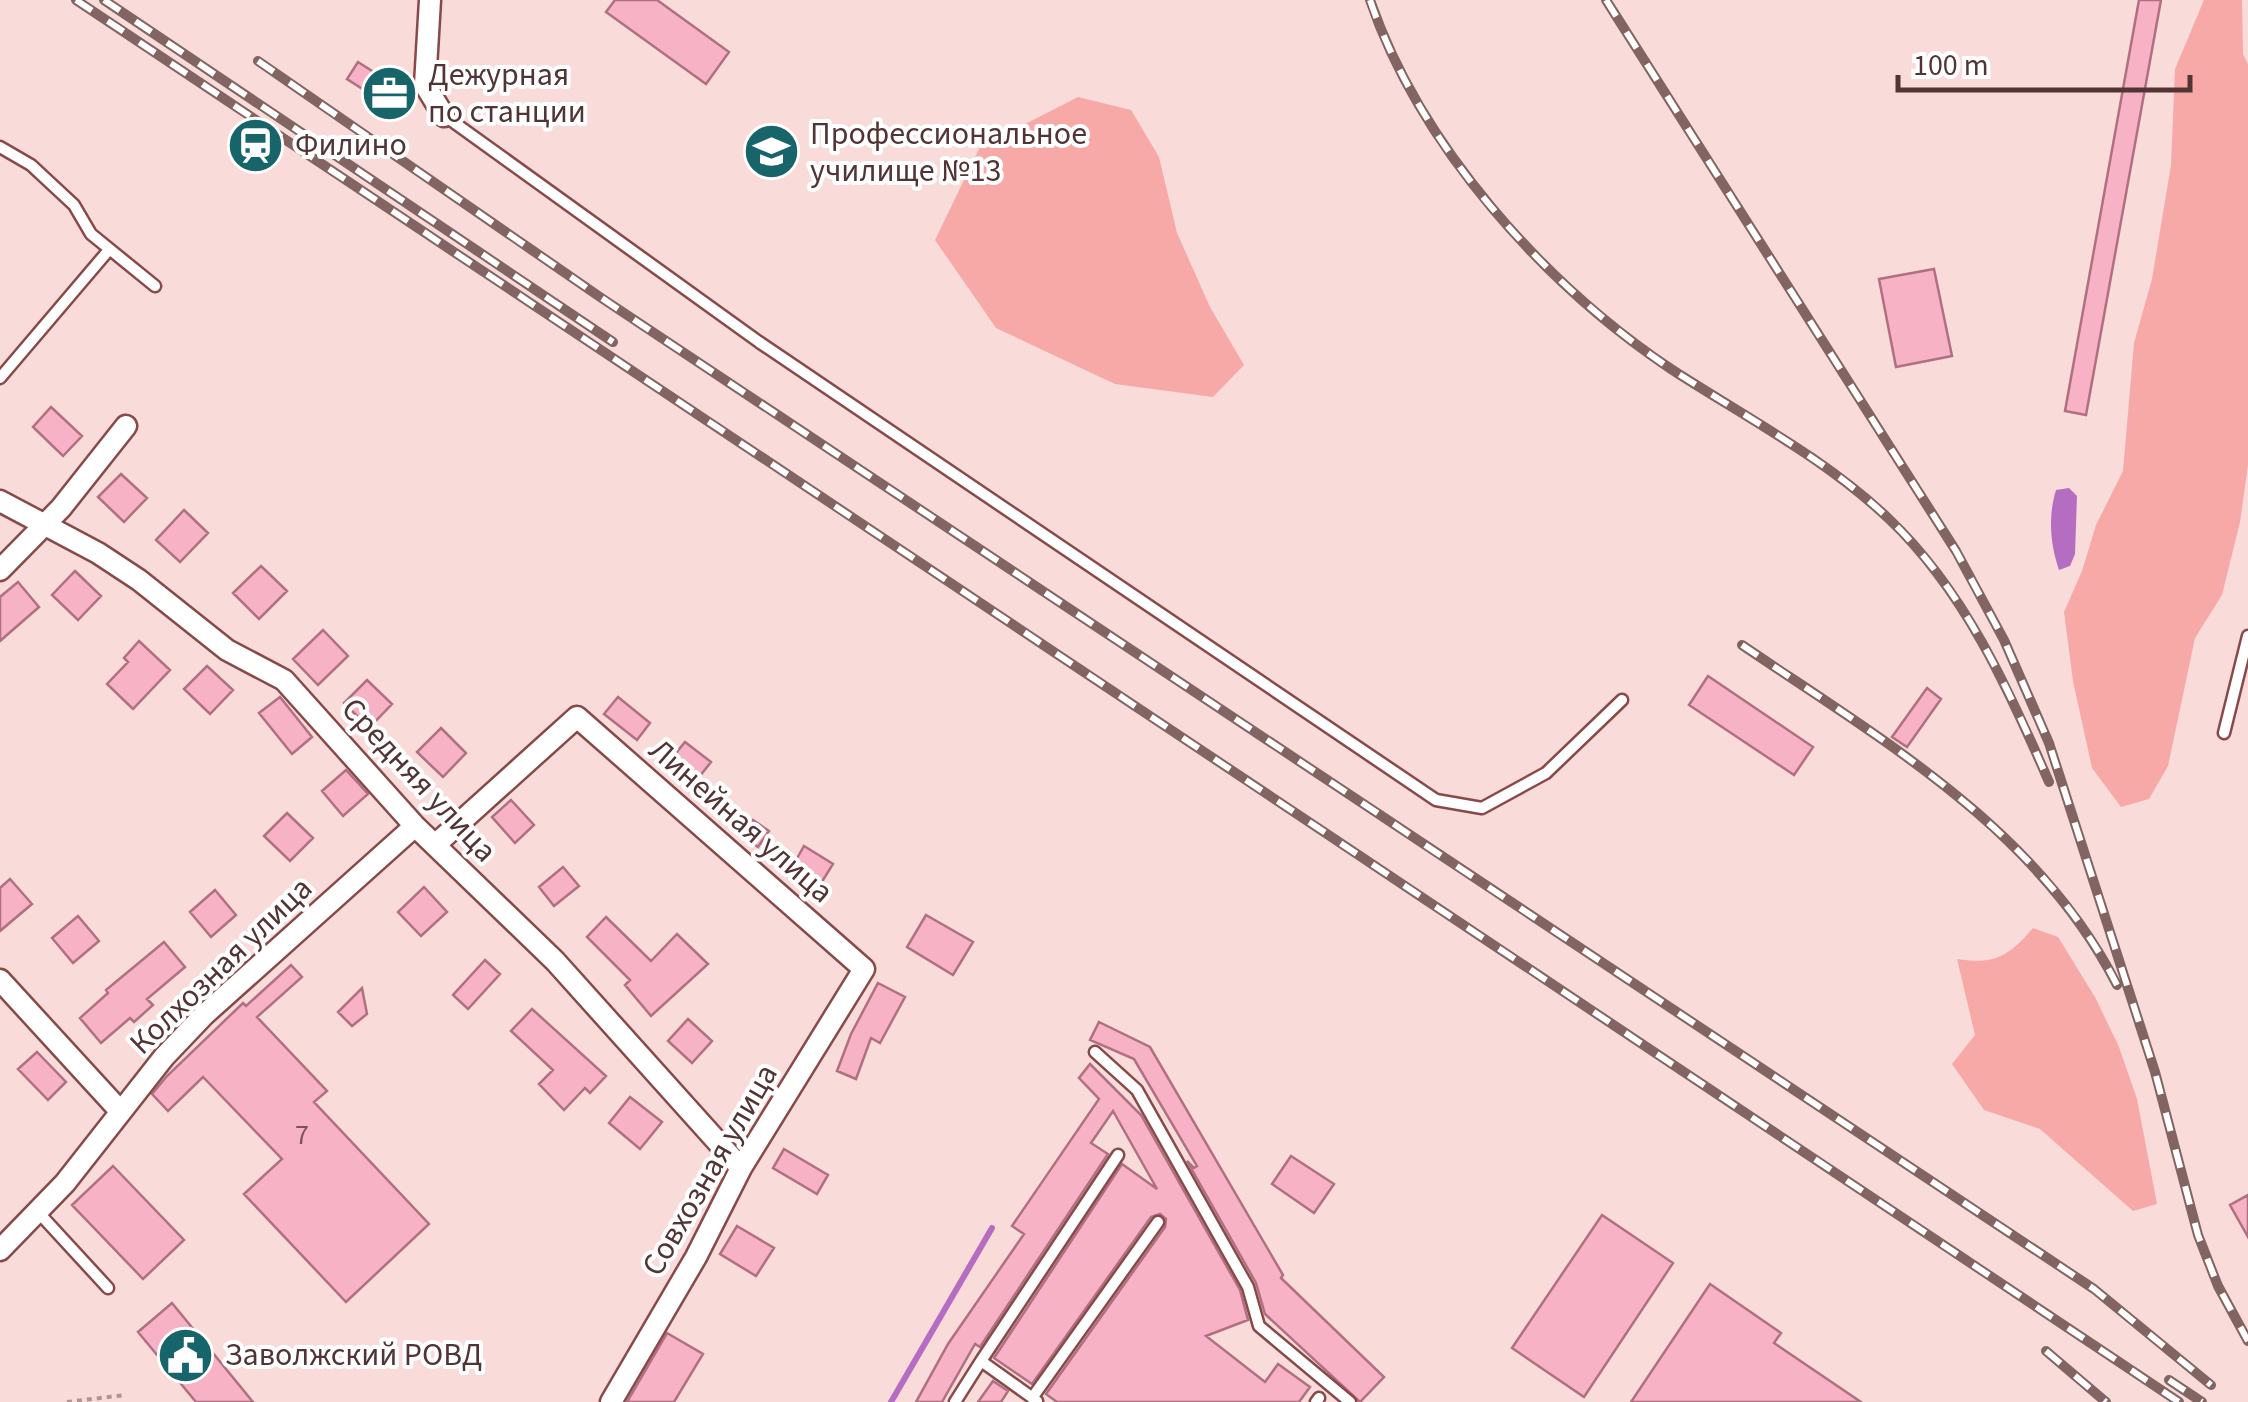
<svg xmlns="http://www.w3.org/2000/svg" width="2248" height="1402" font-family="'Source Sans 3',sans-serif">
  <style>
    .green { fill: #f6a9a7 }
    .water { fill: #b56dc2 }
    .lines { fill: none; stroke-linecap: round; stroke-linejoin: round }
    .stream { stroke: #b56dc2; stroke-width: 6 }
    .building { fill: #f7b2c5; stroke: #b07082; stroke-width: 2.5 }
    .lane-casing { stroke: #874a49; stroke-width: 15 }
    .street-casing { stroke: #874a49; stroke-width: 25 }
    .path { stroke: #b19493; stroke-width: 4; stroke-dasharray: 5 5; stroke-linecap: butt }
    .lane { stroke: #fff; stroke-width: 10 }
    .street { stroke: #fff; stroke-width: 20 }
    .rail-casing { stroke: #826463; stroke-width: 10 }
    .rail { stroke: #fff; stroke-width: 6; stroke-dasharray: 19; stroke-linecap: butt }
    .labels { text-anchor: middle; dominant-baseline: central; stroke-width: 8; stroke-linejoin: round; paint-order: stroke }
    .number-label { font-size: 28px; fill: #7a5458 }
    .poi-label { font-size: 32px; fill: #513433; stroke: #fff; text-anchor: start }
    .street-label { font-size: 32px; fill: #513433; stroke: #fff }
  </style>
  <rect width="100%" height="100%" fill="#f9dbda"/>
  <path class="green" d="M2204 0H2242L2243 54 2248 64V465L2240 522 2222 595 2195 638 2168 766 2149 799 2121 807 2092 768 2073 681 2064 612 2082 571 2096 525 2123 471 2134 343 2152 279 2171 165 2175 69Z
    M1078 97 1131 110 1159 157 1177 233 1210 307 1244 365 1213 397 1115 384 996 328 935 240 980 147Z
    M2033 928 2058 937 2095 997 2119 1047 2137 1099 2157 1204 2133 1211 2040 1129 1984 1110 1952 1064 1975 1035 1957 959C1995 965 2009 956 2033 928Z"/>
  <path class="water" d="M2069 488 2077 496 2075 554 2070 566 2059 570C2050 544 2048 516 2056 490Z"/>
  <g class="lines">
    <path class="stream" d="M891 1402 992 1228"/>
  </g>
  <path class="building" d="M615 0H657L729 52 706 84 606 12Z
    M2139 0H2161L2086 415 2065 411Z
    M358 62 380 76 383 70 404 83 400 89 408 94 397 111 347 79Z
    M1934 269 1952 356 1896 367 1879 279Z
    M51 407 82 436 63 456 33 427Z
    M121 474 147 498 124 522 98 497Z
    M184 510 208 533 180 562 156 540Z
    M261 566 287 591 259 619 233 593Z
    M75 571 101 596 78 620 52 595Z
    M18 582 39 607 0 641V597Z
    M323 630 348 656 318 685 293 659Z
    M139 641 170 670 133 709 107 684 128 662 124 658Z
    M207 666 233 690 210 714 184 689Z
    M1708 676 1813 747 1794 775 1689 705Z
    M367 680 392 704 369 728 344 703Z
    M1927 688 1941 699 1907 747 1892 737Z
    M280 697 312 737 292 754 259 713Z
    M618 697 650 723 637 740 604 714Z
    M441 728 466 753 443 777 417 752Z
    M685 742 711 762 692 786 666 765Z
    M346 770 368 794 343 816 322 791Z
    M511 800 534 825 515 843 492 817Z
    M287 813 313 838 290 861 264 836Z
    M753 820 769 831 758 847 743 836Z
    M804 846 833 864 815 893 787 876Z
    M563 867 579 886 554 906 539 887Z
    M10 879 32 904 0 931V888Z
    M424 887 447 912 421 936 398 912Z
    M215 890 236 915 211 937 190 912Z
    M926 915 973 942 953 975 907 947Z
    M78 916 99 941 73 963 52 938Z
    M606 917 651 961 677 934 708 964 651 1016 625 985 630 980 587 937Z
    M164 942 185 967 147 999 153 1005 134 1022 130 1018 101 1043 80 1018 108 993 106 990Z
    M485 960 500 974 468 1009 453 995Z
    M291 965 302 977 257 1017 327 1091 314 1102 429 1224 346 1302 244 1194 282 1159 203 1077 168 1111 152 1094 167 1076 243 1003 246 1006Z
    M878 983 905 997 880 1043 871 1038 856 1079 837 1071 851 1034Z
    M362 988 367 1014 352 1026 338 1012Z
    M532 1009 606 1076 590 1093 585 1088 564 1110 539 1084 553 1070 511 1031Z
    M688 1019 712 1041 692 1063 668 1041Z
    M1099 1022 1150 1047 1283 1275 1281 1278 1384 1377 1360 1402 1265 1314 1256 1283 1187 1161 1194 1168 1197 1166 1134 1059 1090 1040Z
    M37 1052 66 1082 48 1100 18 1069Z
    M1090 1064 1141 1115 1240 1290 1248 1320 1206 1336 1265 1382 1278 1364 1310 1387 1299 1402H1057L1046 1394 1165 1227 1166 1219 1160 1214 1151 1217 1032 1384 994 1358 1122 1164 1157 1189 1113 1111 1091 1143 1108 1154 980 1347 975 1344 942 1402H916L948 1344 1024 1234 1012 1226 1099 1099 1079 1078Z
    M630 1097 662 1122 640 1149 609 1123Z
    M784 1149 828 1175 817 1194 773 1168Z
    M1291 1156 1334 1184 1314 1213 1272 1184Z
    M113 1166 184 1240 143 1279 72 1205Z
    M2248 1195V1237L2230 1205Z
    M1602 1215 1673 1263 1584 1397 1512 1348Z
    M737 1226 774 1248 756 1276 720 1254Z
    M1710 1284 1781 1333 1774 1343 1861 1402H1631Z
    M172 1303 253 1402H196L138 1332Z
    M667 1333 703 1354 674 1402H627Z
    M993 1381 1008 1391 1001 1402H978Z"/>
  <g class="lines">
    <defs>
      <path id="lane" d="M445 116 759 342 1436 800 1482 808 1546 773 1622 700
        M0 147 31 165 74 205 91 234 155 286
        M0 378 108 251
        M2224 733 2248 636
        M1095 1052 1137 1090 1248 1287 1259 1326 1350 1402
        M39 1213 108 1288
        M981 1361 1118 1155
        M1032 1398 1158 1222
        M955 1402 981 1361 1037 1401
        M1316 1402 1319 1398"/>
      <path id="street" d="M430 0 425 85 444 116
        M0 501 98 553 139 580 227 650 284 680 415 826 555 961 741 1168
        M0 570 61 508 126 426
        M435 845 577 717 864 969 741 1168 696 1257 611 1402
        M0 980 121 1112
        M0 1250 65 1183 164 1057 204 1015 415 826"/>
    </defs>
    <use href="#lane" class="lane-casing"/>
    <use href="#street" class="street-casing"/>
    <path class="path" d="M67 1402 125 1395"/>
    <use href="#lane" class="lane"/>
    <use href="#street" class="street"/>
    <defs>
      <path id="rail" d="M76 0 2179 1402
        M104 0 613 342
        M1370 0C1420 146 1544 284 1671 369 1745 417 1825 458 1889 519 1964 590 2008 688 2049 782
        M1606 0 1956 551 2004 640 2049 743 2155 1072 2198 1235 2218 1286 2248 1341
        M258 61 600 297 2094 1289 2211 1385
        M1742 645C1882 740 2038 829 2117 985
        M2046 1351 2106 1402
        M2169 1380 2202 1402"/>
    </defs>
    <use href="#rail" class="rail-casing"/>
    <use href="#rail" class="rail"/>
  </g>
  <defs>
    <symbol id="office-disc" viewBox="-11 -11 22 22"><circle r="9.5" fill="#17656a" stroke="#fff"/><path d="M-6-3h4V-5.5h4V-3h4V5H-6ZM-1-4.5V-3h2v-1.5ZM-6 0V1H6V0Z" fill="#fff"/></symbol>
    <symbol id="station-disc" viewBox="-11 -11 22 22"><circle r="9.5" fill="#17656a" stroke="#fff"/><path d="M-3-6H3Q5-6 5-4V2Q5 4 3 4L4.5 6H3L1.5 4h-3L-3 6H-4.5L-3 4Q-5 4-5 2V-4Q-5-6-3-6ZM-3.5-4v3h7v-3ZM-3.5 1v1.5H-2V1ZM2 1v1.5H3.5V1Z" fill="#fff"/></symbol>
    <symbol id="university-disc" viewBox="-11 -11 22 22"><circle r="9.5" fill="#17656a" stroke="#fff"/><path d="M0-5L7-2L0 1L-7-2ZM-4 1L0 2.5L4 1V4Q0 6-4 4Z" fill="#fff"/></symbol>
    <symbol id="civic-disc" viewBox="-11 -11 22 22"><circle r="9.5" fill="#17656a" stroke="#fff"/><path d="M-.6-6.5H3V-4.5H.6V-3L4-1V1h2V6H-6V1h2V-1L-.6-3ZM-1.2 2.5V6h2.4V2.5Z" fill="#fff"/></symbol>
  </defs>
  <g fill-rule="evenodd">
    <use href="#office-disc" x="358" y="62" width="63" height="63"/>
    <use href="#station-disc" x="224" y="114" width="63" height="63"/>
    <use href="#university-disc" x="740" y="120" width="63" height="63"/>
    <use href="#civic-disc" x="154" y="1324" width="63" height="63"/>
  </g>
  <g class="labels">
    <g class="number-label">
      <text x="302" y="1135">7</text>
    </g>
    <g class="poi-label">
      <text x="428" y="75">Дежурная<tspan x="428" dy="37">по станции</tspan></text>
      <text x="810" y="134">Профессиональное<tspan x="810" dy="37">училище №13</tspan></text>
      <text x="295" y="145">Филино</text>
      <text x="225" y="1355">Заволжский РОВД</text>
    </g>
    <g class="street-label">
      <text transform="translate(419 780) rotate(47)">Средняя улица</text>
      <text transform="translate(741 821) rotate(41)">Линейная улица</text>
      <text transform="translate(221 966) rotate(-44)">Колхозная улица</text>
      <text transform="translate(710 1170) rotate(-60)">Совхозная улица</text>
    </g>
  </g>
  <path d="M1898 75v15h292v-15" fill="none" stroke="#513433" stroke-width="5"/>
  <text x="1913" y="75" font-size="30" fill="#513433" stroke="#ffffff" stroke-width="8" paint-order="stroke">100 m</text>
</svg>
